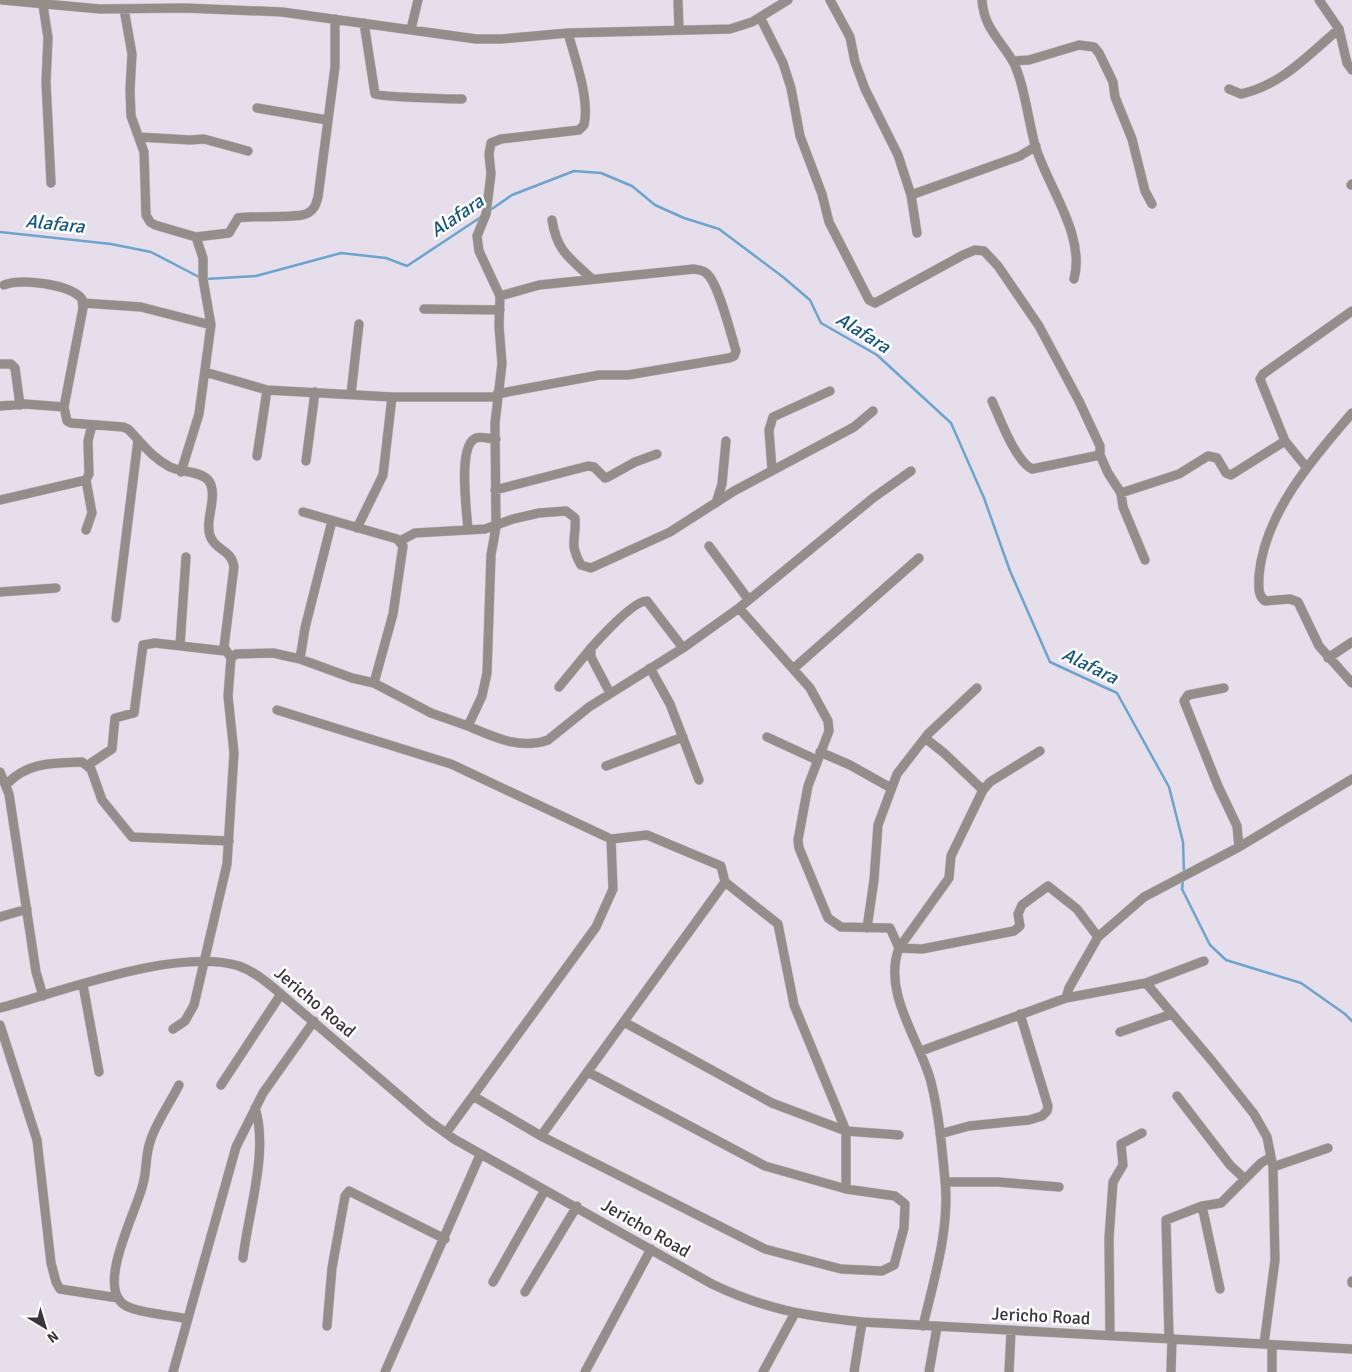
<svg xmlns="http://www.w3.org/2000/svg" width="1352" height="1372" font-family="Signika,sans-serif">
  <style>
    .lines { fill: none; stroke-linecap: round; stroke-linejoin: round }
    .stream { stroke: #6ca4cd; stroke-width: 2.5 }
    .minor-casing { stroke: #c3bdc8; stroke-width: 10 }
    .minor { stroke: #948e8b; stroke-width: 9 }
    .labels { text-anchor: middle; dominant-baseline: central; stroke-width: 5; stroke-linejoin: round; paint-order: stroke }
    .street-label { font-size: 18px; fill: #39363b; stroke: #fff }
    .water-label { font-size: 19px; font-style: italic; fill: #14567e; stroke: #fff }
  </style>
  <rect width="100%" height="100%" fill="#e6dfeb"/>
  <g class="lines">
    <path class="stream" d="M489 211 512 195 574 171 601 173 632 186 655 205 684 218 719 229 783 277 810 300 821 323 877 355 951 423 984 498 1010 571 1050 662 1117 693 1169 787 1183 842 1184 872
      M0 232 111 244 151 252 201 278
      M206 279 256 276 341 253 386 258 407 266 481 217
      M1183 880 1182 889 1210 945 1226 960 1301 983 1345 1014 1352 1021"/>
    <defs>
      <path id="minor" d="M2 0 100 9 185 8 282 12 476 39H501L568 33 730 29 752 22 788 0
        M678 0 679 30
        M830 0 850 37 855 62 865 89 898 155 911 195 917 233
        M982 0C984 28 999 38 1012 60 1023 77 1029 124 1035 145 1047 186 1086 235 1074 279
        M1319 0 1339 29 1347 63 1352 70
        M43 5 48 38 46 82 51 183
        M124 9 132 54 130 90 131 116 144 152 146 215 150 222 155 225 196 237 229 233 238 218C255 215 299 219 308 213 315 209 316 204 318 197L335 67V19
        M760 17 783 63 791 88 800 136 822 194 829 222 869 300 875 303 963 255 975 250 984 251 998 266 1039 326 1079 401 1100 446V455L1108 473 1121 493 1123 507 1145 560
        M364 23 375 94C380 97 450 99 462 99
        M411 29 418 0
        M1013 61 1029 60 1079 45 1094 47 1099 53 1113 82 1115 97 1132 139 1145 191 1152 204
        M1229 89 1241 94C1282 85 1308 55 1339 29
        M257 108 327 120
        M139 137 190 140 204 139 248 151
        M1351 185 1352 184
        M911 195 1020 156 1036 146
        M552 220C557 252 570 258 592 279
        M4 285C21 278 70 284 82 299L83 308 64 407 67 421 71 423 123 427 128 429C143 444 150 456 170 467 180 472 202 471 209 481 219 497 203 522 211 538 218 552 231 549 234 567L224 647 231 658
        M83 303 141 307 211 325
        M424 309 500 310
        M0 364H11L15 368 20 405
        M205 372 267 390 257 456
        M267 390 392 397
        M351 394 359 324
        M497 394 599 375H628L729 358 734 356 736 351C731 335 718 281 706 273 703 270 698 270 694 269L539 285 500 296
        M992 401C1000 419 1015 460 1032 469L1100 455
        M0 406 25 404 64 407
        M1352 413C1313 458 1264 514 1259 576 1259 585 1257 595 1265 601L1290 599 1298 602 1319 646 1352 683
        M1285 441 1260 379 1263 374 1352 311
        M306 461 315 392
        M772 470 769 430 773 417 830 391
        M181 472 199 414 211 325 203 279V258L196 237
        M495 490 588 466 594 467 605 478 608 477 635 462 657 454
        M1121 493 1179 474 1208 456 1217 458 1226 473 1231 475 1285 441 1307 468
        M0 500 86 480 89 474 88 441 92 425
        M716 503 722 484 726 441
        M303 512 397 539 403 546 393 614 374 683
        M357 528 383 475 392 397H497
        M86 530 92 513 86 480
        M468 530C467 512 457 445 476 438 481 436 490 439 496 439
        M400 541 415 533 485 529 513 519 539 513 566 511 575 518C577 539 568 542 581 565L591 568 670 532 734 491 854 427 873 411
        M709 546 748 599
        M0 592 56 588
        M739 608 810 688 828 721 829 731 808 786 798 840 799 848 828 918 841 927 890 928 899 948
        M116 618 138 440
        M180 645 186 557
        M1328 658 1352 642
        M300 659 305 628 332 521
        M650 668 670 704 699 780
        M793 669 919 558
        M559 687 591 648
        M1224 688 1188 695 1184 701 1218 786 1237 826 1239 847
        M610 693 591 657V648C600 638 634 600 647 601L683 648
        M277 710 451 764 611 839 613 889 596 927 446 1133
        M468 726C494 737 520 750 548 740L589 707 683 648 739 608 873 498 911 471
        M767 737 817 760
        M925 738 944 753 983 790
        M820 752 850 765 891 788
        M88 765 112 749 115 718 134 713 143 645 155 643 225 651
        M606 766 683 737
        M0 772 9 794 36 972 43 996
        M7 784C27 762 53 763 82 762L91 769 102 800 132 837 229 841
        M725 882 778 924 794 1005 846 1131V1189
        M0 917 27 909
        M867 928 874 880 878 825 897 774 928 734 977 688
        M899 948 922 949 1014 931 1020 926 1018 914 1022 905 1048 886 1077 909 1098 937
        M1146 983 1212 1061 1254 1114 1267 1137 1273 1167 1275 1260 1264 1344
        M83 985 99 1072
        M1066 998 1069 988 1098 937 1144 897 1239 847 1352 779
        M0 1008C63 991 177 947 239 966 253 971 264 980 275 989L429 1121 454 1139 712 1284C764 1309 805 1316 862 1322L1352 1349
        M624 1022 772 1103 846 1131 899 1135
        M0 1025 37 1140 51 1263 56 1282 60 1289 118 1298
        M173 1029 185 1021 194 1005 227 864 234 753 228 696 231 658 236 654 273 653 300 659 352 678 374 683 431 713 468 726 482 696 487 673 491 555 496 527 495 423 502 364 499 326 500 296 479 251 477 236 486 214 491 174 489 154 491 143 501 139 579 130 584 125C590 99 575 59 568 33
        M1120 1032 1172 1014
        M921 1051 1066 998 1146 983 1204 961
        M179 1085C170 1103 157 1121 151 1139 145 1154 147 1170 143 1184 137 1210 98 1282 122 1303 132 1313 172 1315 188 1319
        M221 1085 281 994
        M473 1096 541 1136 725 882 721 866 647 835 611 839
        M1177 1096 1230 1165 1245 1179 1261 1163 1271 1157
        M940 1134 969 1126 1029 1120 1042 1116 1047 1111 1048 1106 1020 1014
        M541 1136 765 1249 841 1269 882 1271 894 1265 904 1228 905 1204 895 1196 846 1189 765 1166 588 1072
        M1273 1167 1328 1148
        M945 1182H998L1059 1187
        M1202 1206 1220 1289
        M243 1258C248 1213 269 1151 255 1108
        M1352 1281V1283
        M493 1282 545 1190
        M525 1292 577 1206
        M327 1326 332 1268 345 1196 349 1191 445 1239
        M923 1326C934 1279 950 1229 945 1180 942 1148 939 1114 931 1082 920 1040 882 993 899 948L949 878 951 856 983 790 990 782 1040 751
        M1110 1336 1109 1238 1113 1182 1123 1165 1121 1144 1142 1133
        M1169 1338 1166 1220 1202 1206 1221 1203 1245 1179
        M173 1372 236 1147 263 1093 314 1021
        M385 1372 480 1155
        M585 1372 651 1249
        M763 1372 795 1313
        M854 1372 862 1322
        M929 1372 937 1327
        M1009 1372 1011 1332
        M1171 1372 1172 1338
        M1272 1372V1345"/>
    </defs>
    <use href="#minor" class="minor-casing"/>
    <use href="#minor" class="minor"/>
  </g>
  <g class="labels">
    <g class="street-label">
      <text transform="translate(315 1002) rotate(40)">Jericho Road</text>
      <text transform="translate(646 1228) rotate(30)">Jericho Road</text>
      <text transform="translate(1041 1316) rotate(3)">Jericho Road</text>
    </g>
    <g class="water-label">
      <text transform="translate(457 216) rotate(-34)">Alafara</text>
      <text transform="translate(55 224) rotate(6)">Alafara</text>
      <text transform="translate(863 333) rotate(32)">Alafara</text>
      <text transform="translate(1090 666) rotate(26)">Alafara</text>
    </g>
  </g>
  <g transform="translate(45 1327) rotate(142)" stroke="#ffffff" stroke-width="4" paint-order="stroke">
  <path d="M0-4L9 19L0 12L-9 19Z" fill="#39363b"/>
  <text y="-8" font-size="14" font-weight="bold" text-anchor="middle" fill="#39363b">N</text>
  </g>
</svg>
